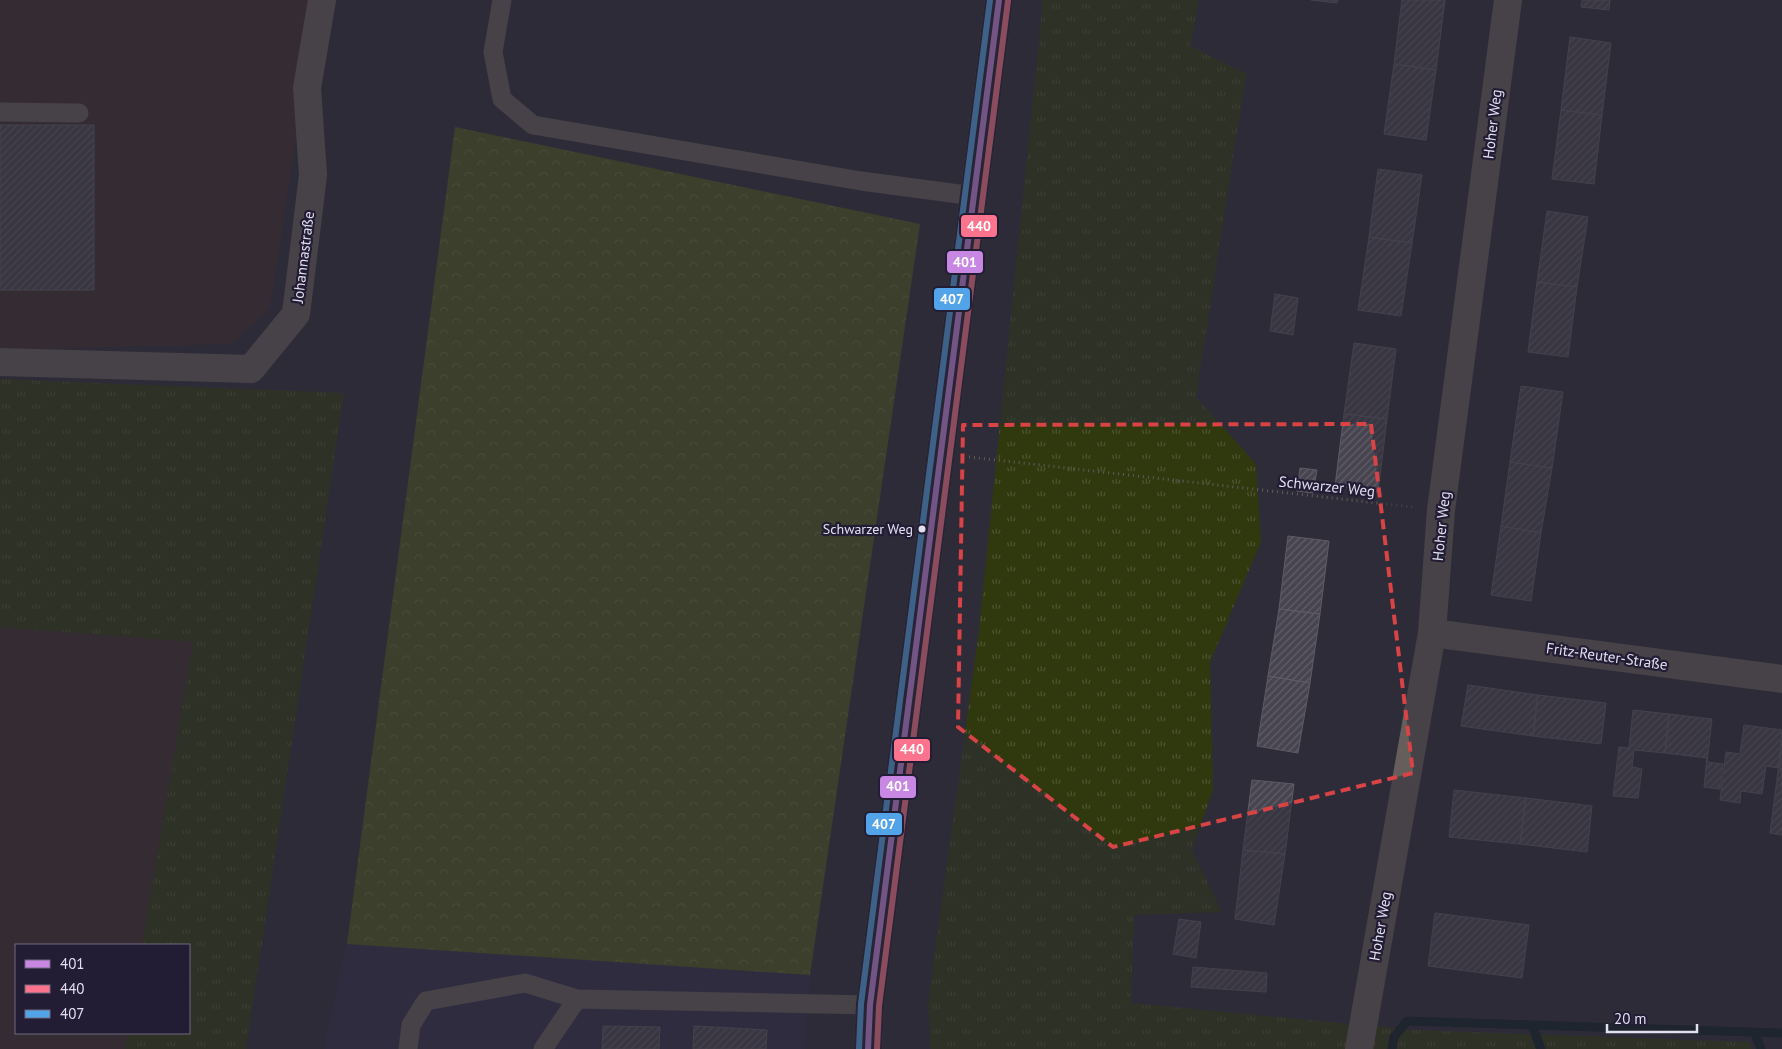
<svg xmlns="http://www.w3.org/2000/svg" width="1782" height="1049" font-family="'PT Sans',sans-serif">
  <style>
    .built { fill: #342e4a }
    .industrial { fill: #3e2c2c }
    .grass { fill: url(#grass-tufts) }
    .forest { fill: url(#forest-crowns) }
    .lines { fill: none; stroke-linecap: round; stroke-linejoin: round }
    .stream { stroke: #0e1d23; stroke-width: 9 }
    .building { fill: url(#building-hatch); stroke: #5e5b65 }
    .path { stroke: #605b5a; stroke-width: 3; stroke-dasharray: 1 4; stroke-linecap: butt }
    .lane { stroke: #655e5a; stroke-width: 19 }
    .street { stroke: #655e5a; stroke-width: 28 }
    .secondary { stroke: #675e56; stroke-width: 28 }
    .bus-1-casing { stroke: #221c34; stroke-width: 10 }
    .bus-2-casing { stroke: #221c34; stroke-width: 10 }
    .bus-3-casing { stroke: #221c34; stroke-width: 10 }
    .bus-1 { stroke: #c787e3; stroke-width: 6 }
    .bus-2 { stroke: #fc738d; stroke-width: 6 }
    .bus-3 { stroke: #53a3e8; stroke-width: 6 }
    .marked { fill: none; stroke: #d84346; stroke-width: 4; stroke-dasharray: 10 6; stroke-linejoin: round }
    .bus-dot { fill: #e2dff0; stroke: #221c34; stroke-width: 2 }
    .labels { text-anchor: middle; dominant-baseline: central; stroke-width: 4.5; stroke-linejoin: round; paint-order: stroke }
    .bus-label { font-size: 14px; fill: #e2dff0; stroke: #221c34; text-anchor: end }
    .street-label { font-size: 15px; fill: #e2dff0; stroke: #221c34 }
    .line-badge { stroke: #221c34; stroke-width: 2 }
    .badge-label { font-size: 14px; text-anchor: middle; font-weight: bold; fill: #fff }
  </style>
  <defs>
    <pattern id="grass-tufts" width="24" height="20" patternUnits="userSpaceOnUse" patternTransform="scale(1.25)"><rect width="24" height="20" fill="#30380e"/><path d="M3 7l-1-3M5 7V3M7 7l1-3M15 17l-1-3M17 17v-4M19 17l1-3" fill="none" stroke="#4e5431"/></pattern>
    <pattern id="forest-crowns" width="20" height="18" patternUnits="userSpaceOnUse" patternTransform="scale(1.25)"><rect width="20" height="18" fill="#4c581b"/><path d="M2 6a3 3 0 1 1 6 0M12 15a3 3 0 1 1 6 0" fill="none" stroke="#66703c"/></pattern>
    <pattern id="building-hatch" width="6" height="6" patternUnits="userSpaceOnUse" patternTransform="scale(1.25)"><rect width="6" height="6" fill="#47444f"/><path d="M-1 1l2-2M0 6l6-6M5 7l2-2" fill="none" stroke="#615f69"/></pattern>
  </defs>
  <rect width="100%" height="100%" fill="#2e2c38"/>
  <path class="built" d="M347 944 810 975 804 1049H324Z"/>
  <path class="industrial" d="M0 0H317L270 308 232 344 0 350Z
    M0 627 193 642 142 945H16V1033H127L125 1049H0Z"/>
  <path class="grass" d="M1043 0H1199L1190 46 1246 74 1196 397 1256 464 1261 542 1210 662 1213 789 1192 850 1222 912 1134 915 1131 1003 1413 1030 1749 1042 1752 1049H931L928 1003 979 630Z
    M0 379 344 393 246 1049H125L127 1033H189V945H142L193 642 0 627Z"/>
  <path class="forest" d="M455 127 920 224 810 975 347 944Z"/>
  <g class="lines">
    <path class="stream" d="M1532 1025 1541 1049
      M1754 1032 1761 1049
      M1392 1049 1394 1037 1407 1021 1782 1033"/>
  </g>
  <path class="building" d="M1311 0H1338L1337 3Z
    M1402 0H1445L1436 70 1394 64Z
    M1582 0H1610L1609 10 1581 7Z
    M1570 37 1611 43 1602 115 1561 110Z
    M1394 64 1436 70 1426 140 1384 134Z
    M1561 110 1602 115 1594 184 1552 179Z
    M0 125H94V290H0Z
    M1378 169 1422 175 1412 243 1369 237Z
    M1547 211 1588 217 1577 287 1537 282Z
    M1369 237 1412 243 1401 316 1358 310Z
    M1537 282 1577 287 1568 357 1528 352Z
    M1275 294 1298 298 1293 335 1270 331Z
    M1354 343 1396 349 1387 419 1344 414Z
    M1521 386 1563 392 1552 468 1510 462Z
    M1344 414 1387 419 1378 492 1335 486Z
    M1510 462 1552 468 1541 533 1501 526Z
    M1300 468 1317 470 1313 493 1297 491Z
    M1501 526 1541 533 1531 601 1491 595Z
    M1288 536 1329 541 1320 614 1279 609Z
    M1279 609 1320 614 1310 683 1268 676Z
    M1268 676 1310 683 1298 753 1257 746Z
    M1468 685 1538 695 1533 736 1461 726Z
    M1538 695 1606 703 1601 744 1533 736Z
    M1633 710 1669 714 1665 753 1634 750 1632 767 1642 769 1638 798 1613 796 1619 747 1629 748Z
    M1669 714 1712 719 1707 762 1723 764 1720 789 1704 787 1707 758 1665 753Z
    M1744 725 1782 730 1779 768 1766 766 1762 794 1741 791 1740 803 1720 800 1726 752 1740 754Z
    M1782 740V835L1770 833Z
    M1252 780 1294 784 1285 854 1243 850Z
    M1454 790 1526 798 1520 844 1449 837Z
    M1526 798 1592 806 1587 852 1520 844Z
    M1243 850 1285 854 1274 925 1235 919Z
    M1435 913 1529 925 1522 978 1428 966Z
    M1179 919 1201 922 1196 958 1173 954Z
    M1193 967 1267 973 1266 992 1191 987Z
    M603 1026 660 1027 659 1049H602Z
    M694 1026 767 1030 766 1049H693Z"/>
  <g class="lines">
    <path class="path" d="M969 457 1412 507"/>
    <path class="lane" d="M502 0 493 52 502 99 533 125 861 181 974 196
      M0 112 79 113
      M408 1049 411 1025 426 1001 525 983 577 999 870 1005
      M543 1049 577 999"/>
    <path class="street" d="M0 362 251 369 296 314 313 175 307 88 322 0
      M1432 633 1782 679
      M1359 1049 1432 633 1441 510 1508 0"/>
    <path class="secondary" d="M868 1049 870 1005 999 0"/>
    <defs>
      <path id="bus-1" d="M868 1049 870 1005 999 0"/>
      <path id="bus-2" d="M877 1049 879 1006 1008 1"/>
      <path id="bus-3" d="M859 1049 861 1004 990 0"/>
    </defs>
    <use href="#bus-1" class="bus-1-casing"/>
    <use href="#bus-2" class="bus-2-casing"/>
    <use href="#bus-3" class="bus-3-casing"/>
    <use href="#bus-1" class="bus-1"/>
    <use href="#bus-2" class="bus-2"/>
    <use href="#bus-3" class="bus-3"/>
  </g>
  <path d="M0 0H1782V1049H0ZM1371 424 1413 773 1113 847 958 727 963 425Z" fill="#2e2c38" fill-opacity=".55" fill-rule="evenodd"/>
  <path class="marked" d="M1371 424 1413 773 1113 847 958 727 963 425Z"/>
  <circle class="bus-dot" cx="922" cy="529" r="4.5"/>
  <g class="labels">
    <g class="bus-label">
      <text x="913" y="529">Schwarzer Weg</text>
    </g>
    <g class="street-label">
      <text transform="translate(1492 124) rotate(-83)">Hoher Weg</text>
      <text transform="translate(303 257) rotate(-83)">Johannastraße</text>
      <text transform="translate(1327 486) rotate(6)">Schwarzer Weg</text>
      <text transform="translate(1441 526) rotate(-84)">Hoher Weg</text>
      <text transform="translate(1607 656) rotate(8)">Fritz-Reuter-Straße</text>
      <text transform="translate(1380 926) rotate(-80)">Hoher Weg</text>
    </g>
  </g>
  <g class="line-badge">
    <rect x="960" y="214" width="38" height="24" rx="5" fill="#fc738d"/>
    <rect x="946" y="250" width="38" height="24" rx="5" fill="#c787e3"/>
    <rect x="933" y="287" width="38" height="24" rx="5" fill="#53a3e8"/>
    <rect x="893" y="738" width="38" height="24" rx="5" fill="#fc738d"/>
    <rect x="879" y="775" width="38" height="24" rx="5" fill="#c787e3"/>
    <rect x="865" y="812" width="38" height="24" rx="5" fill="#53a3e8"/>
  </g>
  <g class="badge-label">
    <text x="979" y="231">440</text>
    <text x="965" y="267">401</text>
    <text x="952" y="304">407</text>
    <text x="912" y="754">440</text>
    <text x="898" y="791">401</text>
    <text x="884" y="829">407</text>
  </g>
  <rect x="15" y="944" width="175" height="90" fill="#221c34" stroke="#6f6a7f"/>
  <rect x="25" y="960" width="25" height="8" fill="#c787e3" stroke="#6f6a7f"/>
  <text x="60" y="969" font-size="15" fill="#e2dff0">401</text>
  <rect x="25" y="985" width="25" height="8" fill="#fc738d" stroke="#6f6a7f"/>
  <text x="60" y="994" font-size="15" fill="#e2dff0">440</text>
  <rect x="25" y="1010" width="25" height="8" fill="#53a3e8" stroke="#6f6a7f"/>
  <text x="60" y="1019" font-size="15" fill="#e2dff0">407</text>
  <path d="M1607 1024v8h90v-8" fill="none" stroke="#e2dff0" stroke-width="2.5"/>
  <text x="1614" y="1024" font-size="15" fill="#e2dff0" stroke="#221c34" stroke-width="4" paint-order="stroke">20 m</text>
</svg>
